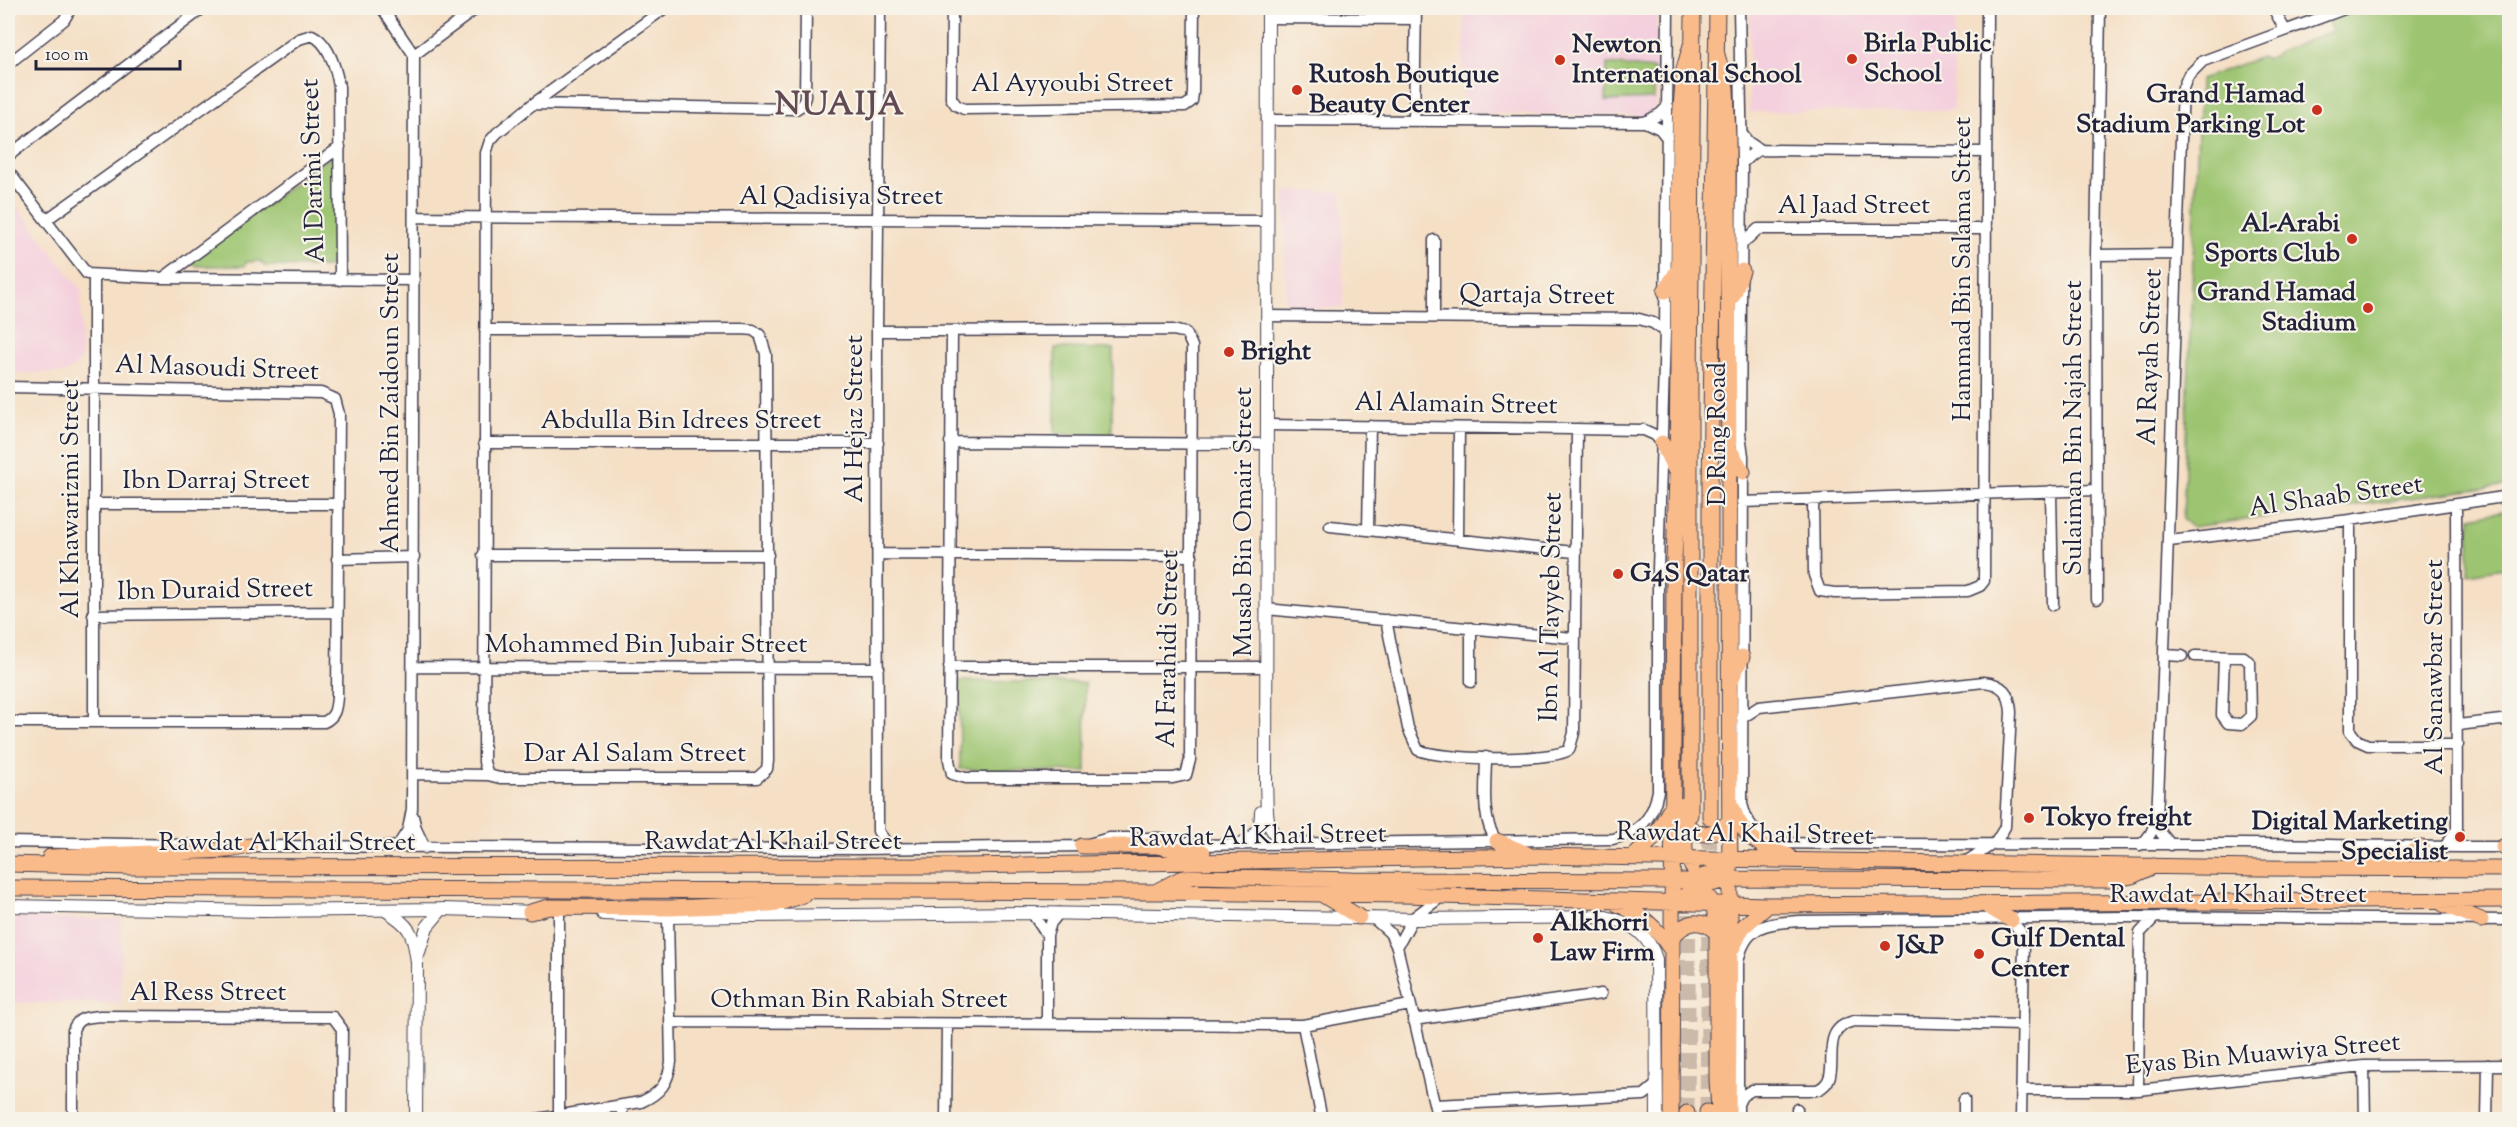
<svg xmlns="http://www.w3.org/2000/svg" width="2517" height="1127" font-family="'Sorts Mill Goudy',serif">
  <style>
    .built { fill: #f4cfdd }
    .green { fill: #9dc571; stroke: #607456; stroke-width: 1.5 }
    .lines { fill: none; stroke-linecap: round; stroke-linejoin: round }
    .primary-tunnel { stroke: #cbb9a9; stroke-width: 15; stroke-dasharray: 15 8; stroke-linecap: butt }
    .minor-casing { stroke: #423e50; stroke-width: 13 }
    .tertiary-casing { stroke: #423e50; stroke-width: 14 }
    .primary-casing { stroke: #423e50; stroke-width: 17 }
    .minor { stroke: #fff; stroke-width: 10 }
    .tertiary { stroke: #fff; stroke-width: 12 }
    .primary { stroke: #fabb8b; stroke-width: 15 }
    .poi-dot { fill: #c8321e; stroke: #f7f3e8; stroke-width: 2 }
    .labels { text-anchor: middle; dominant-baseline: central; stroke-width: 4.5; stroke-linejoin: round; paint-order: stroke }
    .poi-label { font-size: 26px; font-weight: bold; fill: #22223b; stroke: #f7f3e8; text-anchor: start }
    .street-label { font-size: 26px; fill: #22223b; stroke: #f7f3e8 }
    .district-label { font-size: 32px; font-weight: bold; letter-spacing: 1.5px; fill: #624a55; stroke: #f7f3e8 }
  </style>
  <rect width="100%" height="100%" fill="#f7f3e8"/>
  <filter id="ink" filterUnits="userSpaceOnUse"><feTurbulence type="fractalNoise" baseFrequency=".0167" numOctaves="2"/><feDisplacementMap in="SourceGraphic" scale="12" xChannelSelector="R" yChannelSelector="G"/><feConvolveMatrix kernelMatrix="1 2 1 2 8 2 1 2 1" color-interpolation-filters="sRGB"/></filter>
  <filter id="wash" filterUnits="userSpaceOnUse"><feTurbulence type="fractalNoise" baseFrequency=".008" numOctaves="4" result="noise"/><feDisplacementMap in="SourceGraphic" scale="24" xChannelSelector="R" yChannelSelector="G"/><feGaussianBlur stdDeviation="1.35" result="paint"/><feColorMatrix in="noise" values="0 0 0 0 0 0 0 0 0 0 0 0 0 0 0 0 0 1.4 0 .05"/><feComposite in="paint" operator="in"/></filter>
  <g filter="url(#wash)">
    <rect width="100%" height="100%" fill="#f5dfc5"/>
    <path class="built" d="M1465 8H1657L1656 107 1646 116 1462 113Z
      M1750 8H1955L1953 110 1749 112Z
      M1285 191 1342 192 1343 308H1285Z
      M8 194 81 290V360L67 373H8Z
      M8 918 121 919V1003H8Z"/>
    <path class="green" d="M2322 8H2509V485L2192 527 2183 520 2200 79 2261 57 2266 59 2276 55 2278 52 2332 31Z
      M1607 64 1654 69V99L1606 101Z
      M329 158H335L334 261 328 267 265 266 260 261 246 262 245 266H195L192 260Z
      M1055 348 1113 349 1112 435 1055 434Z
      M2509 510V567L2468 574 2471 517Z
      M959 681 1085 683 1086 772 960 769Z"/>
  </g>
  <g filter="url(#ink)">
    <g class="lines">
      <path class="primary-tunnel" d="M1709 872 1710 821
        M1707 1112 1709 917
        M1687 1113 1689 890"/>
      <defs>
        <path id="minor" d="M382 8 414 55 412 809 408 830 397 847
          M880 8 877 331 878 831 891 849
          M952 8 951 98 956 105 964 109 1185 106 1192 101 1193 93 1194 8
          M1739 8 1742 163 1740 434 1743 456 1742 804C1747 825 1758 837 1778 843 1924 845 2069 844 2214 844 2313 843 2411 848 2509 847
          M2273 8 2285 30
          M1268 18 1416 19
          M414 55 477 8
          M8 64 64 20 71 8
          M533 104 796 109 802 105 805 97 806 8
          M1267 120 1645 122 1660 129 1667 138
          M1414 121 1416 8
          M1645 122 1660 114 1668 106
          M1760 150 1986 152
          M8 156 203 8
          M1742 163 1752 154 1760 150 1748 142 1742 134
          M8 171 87 274 163 278 414 280
          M414 217 1267 221
          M46 220 299 39 312 35C329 43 336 69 339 86L340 280
          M1742 244 1758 229H1987
          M2096 255 2177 254
          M163 278 340 147
          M1267 316 1639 319 1653 323 1665 331
          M1434 317V240
          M485 330 743 329 753 330 760 335 766 354 768 761 767 769 757 778H500L488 775 484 762 486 153 490 141 497 133 533 104 665 8
          M877 331 1173 330 1186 333 1192 346 1190 760 1186 775 1173 778H966L952 774 949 760 952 331
          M8 387 321 393 335 399 339 414 337 697C336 709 335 717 324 722H8
          M1267 425 1644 430 1655 435 1662 443
          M950 442 1267 444
          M484 443H878
          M2051 491 2053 605
          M1813 500 1814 575 1820 591 1835 593 1968 591 1980 586 1984 581 1987 8
          M1742 502 2096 490
          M94 504H337
          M2350 520V731L2357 740 2368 745H2458
          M1330 526 1574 552
          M1368 530 1370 426
          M1458 539 1459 428
          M2169 541 2350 520 2510 496
          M879 554 1192 556
          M483 555H768
          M337 559 414 557
          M2097 599 2096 255 2100 8
          M1266 609 1573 638
          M93 615 337 612
          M1386 620 1408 728 1418 750C1442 760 1547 762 1569 750L1574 733 1577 429
          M1471 628V682
          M2165 655 2182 656
          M2195 656 2244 657 2250 663 2251 716 2242 724 2228 723 2222 715 2224 657
          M413 667 879 668
          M949 667H1266
          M1742 718 1759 707 1984 682C2003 684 2010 693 2011 712L2005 827 1996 842 1967 861
          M94 721V276
          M2458 725 2510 719
          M1486 757C1486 783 1480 820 1497 841
          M412 774 488 775
          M413 816 416 829 425 848
          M2157 817 2161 833 2171 845
          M8 842 190 845
          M2140 845C2151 837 2153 829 2157 817 2169 574 2173 331 2183 88L2188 76 2203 61 2347 8
          M245 846 860 849 1082 846 1109 838H1159L1198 845 1613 839C1639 833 1653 819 1658 791V570L1665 331 1668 8
          M2444 848 2457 829 2456 505
          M559 913V1115
          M1032 913 1047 935
          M1373 918 1390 933 1397 947 1438 1120
          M2011 920 2020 931 2024 941 2021 1120
          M1397 947 1413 918 1441 897
          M1413 1020 1601 994
          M670 1022 1303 1025 1410 1005
          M1047 1023V935L1051 923 1059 913
          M1303 1025 1322 1120
          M2364 1066 2365 1120
          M2021 1090H2138L2364 1066 2510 1065
          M2138 1090 2140 933 2154 918
          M1738 1104 1742 1096 1752 1090H1817C1848 1078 1812 1031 1854 1021L2021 1025
          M1435 1105 1644 1095 1656 1085
          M73 1120V1030C78 1017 87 1017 100 1016L333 1017 342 1029 341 1120
          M531 1120 641 1102C661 1093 668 1083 671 1062L668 917
          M622 1120V1105
          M946 1120 947 1024
          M1738 1120V963C1744 925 1767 923 1800 921L2124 917 2510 920
          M1797 1120V1109
          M1964 1120V1099
          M2487 1120 2488 1065"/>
        <path id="tertiary" d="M1268 8 1266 784C1268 809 1262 827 1284 843
          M1242 844C1256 836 1261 829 1261 812
          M8 906 263 911 442 909 537 912
          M385 910C411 926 413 932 417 962L416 1120
          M603 914 668 917 1032 913 1418 919 1606 917C1630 922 1649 934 1656 959L1657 1120
          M419 952 427 927 442 909"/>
        <path id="primary" d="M1716 51 1726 88 1728 140 1730 933 1728 1120
          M1665 291 1678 270
          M1733 296 1742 271
          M1662 443 1675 470
          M1729 449 1743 472
          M1731 680 1742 657
          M1684 805 1685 851 1692 867
          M1733 809C1742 836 1762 849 1789 856
          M1690 815V390L1693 8
          M1710 817V487L1717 8
          M1684 821C1698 841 1714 835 1730 821
          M1497 841 1527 854
          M1082 846H1156L1182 851 1203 852
          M2503 847 2510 849
          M50 857 228 850 250 846
          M1633 857 1654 838 1671 808
          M8 864 131 867 963 866 1533 856 2259 868 2510 869
          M2377 865 2422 848
          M8 888 1156 892 1402 895 1768 905 2510 900
          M1157 891 1180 879 1197 876 1352 880 1688 881 1711 874 1730 860
          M1323 895 1359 917
          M1709 898 1713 904 1717 923V1080L1719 1109
          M1672 902 1707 885 1730 879 2112 880 2132 876 2154 866
          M1617 904C1641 913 1658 929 1672 951
          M2443 904 2481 920
          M1987 906 2011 920
          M530 912 549 907 668 908 770 904 783 902 803 895
          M1672 937C1686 921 1701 917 1717 933
          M1732 949 1743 927 1768 905
          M1687 1113V1120
          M1671 1120 1674 561 1677 475 1680 120 1684 69 1692 42
          M1707 1120V1112"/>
      </defs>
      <use href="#minor" class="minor-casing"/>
      <use href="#tertiary" class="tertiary-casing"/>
      <use href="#primary" class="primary-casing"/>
      <use href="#minor" class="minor"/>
      <use href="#tertiary" class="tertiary"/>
      <use href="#primary" class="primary"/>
    </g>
  </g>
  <g class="poi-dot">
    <circle cx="1852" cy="59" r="6"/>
    <circle cx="1560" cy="60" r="6"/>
    <circle cx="1297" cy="90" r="6"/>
    <circle cx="2317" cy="110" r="6"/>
    <circle cx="2352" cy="239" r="6"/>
    <circle cx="2368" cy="308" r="6"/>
    <circle cx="1229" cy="352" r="6"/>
    <circle cx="1618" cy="574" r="6"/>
    <circle cx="2029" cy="818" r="6"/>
    <circle cx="2460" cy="837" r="6"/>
    <circle cx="1538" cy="938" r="6"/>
    <circle cx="1885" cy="946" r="6"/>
    <circle cx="1979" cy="954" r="6"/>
  </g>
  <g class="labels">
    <g class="poi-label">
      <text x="1864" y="44">Birla Public<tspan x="1864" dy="30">School</tspan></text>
      <text x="1572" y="45">Newton<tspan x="1572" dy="30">International School</tspan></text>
      <text x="1309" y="75">Rutosh Boutique<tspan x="1309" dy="30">Beauty Center</tspan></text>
      <text x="2305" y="95" text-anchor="end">Grand Hamad<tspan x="2305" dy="30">Stadium Parking Lot</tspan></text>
      <text x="2340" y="224" text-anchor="end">Al-Arabi<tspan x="2340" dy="30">Sports Club</tspan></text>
      <text x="2356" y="293" text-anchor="end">Grand Hamad<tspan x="2356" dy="30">Stadium</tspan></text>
      <text x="1241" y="352">Bright</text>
      <text x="1630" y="574">G4S Qatar</text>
      <text x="2041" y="818">Tokyo freight</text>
      <text x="2448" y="822" text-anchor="end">Digital Marketing<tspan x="2448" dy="30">Specialist</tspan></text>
      <text x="1550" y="923">Alkhorri<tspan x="1550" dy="30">Law Firm</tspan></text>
      <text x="1991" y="939">Gulf Dental<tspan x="1991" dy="30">Center</tspan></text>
      <text x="1897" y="946">J&amp;P</text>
    </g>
    <g class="street-label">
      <text x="1072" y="84">Al Ayyoubi Street</text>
      <text transform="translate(314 171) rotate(-92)">Al Darimi Street</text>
      <text x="841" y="197">Al Qadisiya Street</text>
      <text x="1854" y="206">Al Jaad Street</text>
      <text transform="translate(1963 269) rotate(-90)">Hammad Bin Salama Street</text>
      <text transform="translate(1537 296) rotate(1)">Qartaja Street</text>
      <text transform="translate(2151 357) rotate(-88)">Al Rayah Street</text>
      <text transform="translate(217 369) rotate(2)">Al Masoudi Street</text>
      <text transform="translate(391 403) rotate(-90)">Ahmed Bin Zaidoun Street</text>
      <text transform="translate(1456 405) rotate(1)">Al Alamain Street</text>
      <text transform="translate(855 419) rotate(-90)">Al Hejaz Street</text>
      <text x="681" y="421">Abdulla Bin Idrees Street</text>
      <text transform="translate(2074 428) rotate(-90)">Sulaiman Bin Najah Street</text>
      <text transform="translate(1718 434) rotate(-90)">D Ring Road</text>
      <text x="216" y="481">Ibn Darraj Street</text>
      <text transform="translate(2336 497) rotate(-8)">Al Shaab Street</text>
      <text transform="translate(71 499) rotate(-90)">Al Khawarizmi Street</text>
      <text transform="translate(1244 522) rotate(-90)">Musab Bin Omair Street</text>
      <text transform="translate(215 591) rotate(-1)">Ibn Duraid Street</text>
      <text transform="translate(1552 607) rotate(-89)">Ibn Al Tayyeb Street</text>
      <text x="646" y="645">Mohammed Bin Jubair Street</text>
      <text transform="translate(1169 649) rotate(-89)">Al Farahidi Street</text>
      <text transform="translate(2435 667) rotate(-90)">Al Sanawbar Street</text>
      <text x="635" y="754">Dar Al Salam Street</text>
      <text transform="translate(1745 835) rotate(1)">Rawdat Al Khail Street</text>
      <text transform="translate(1258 837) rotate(-1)">Rawdat Al Khail Street</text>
      <text x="773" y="842">Rawdat Al Khail Street</text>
      <text x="287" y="843">Rawdat Al Khail Street</text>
      <text x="2238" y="895">Rawdat Al Khail Street</text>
      <text x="208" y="993">Al Ress Street</text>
      <text x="859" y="1000">Othman Bin Rabiah Street</text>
      <text transform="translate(2263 1055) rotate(-5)">Eyas Bin Muawiya Street</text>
    </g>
    <g class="district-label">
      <text x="840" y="106">NUAIJA</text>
    </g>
  </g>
  <rect width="2517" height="1127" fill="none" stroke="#f7f3e8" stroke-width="30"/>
  <path d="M36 60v9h144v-9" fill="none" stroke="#22223b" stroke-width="3"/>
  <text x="45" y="60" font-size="18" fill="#22223b" stroke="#f7f3e8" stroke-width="4.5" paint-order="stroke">100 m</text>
</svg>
